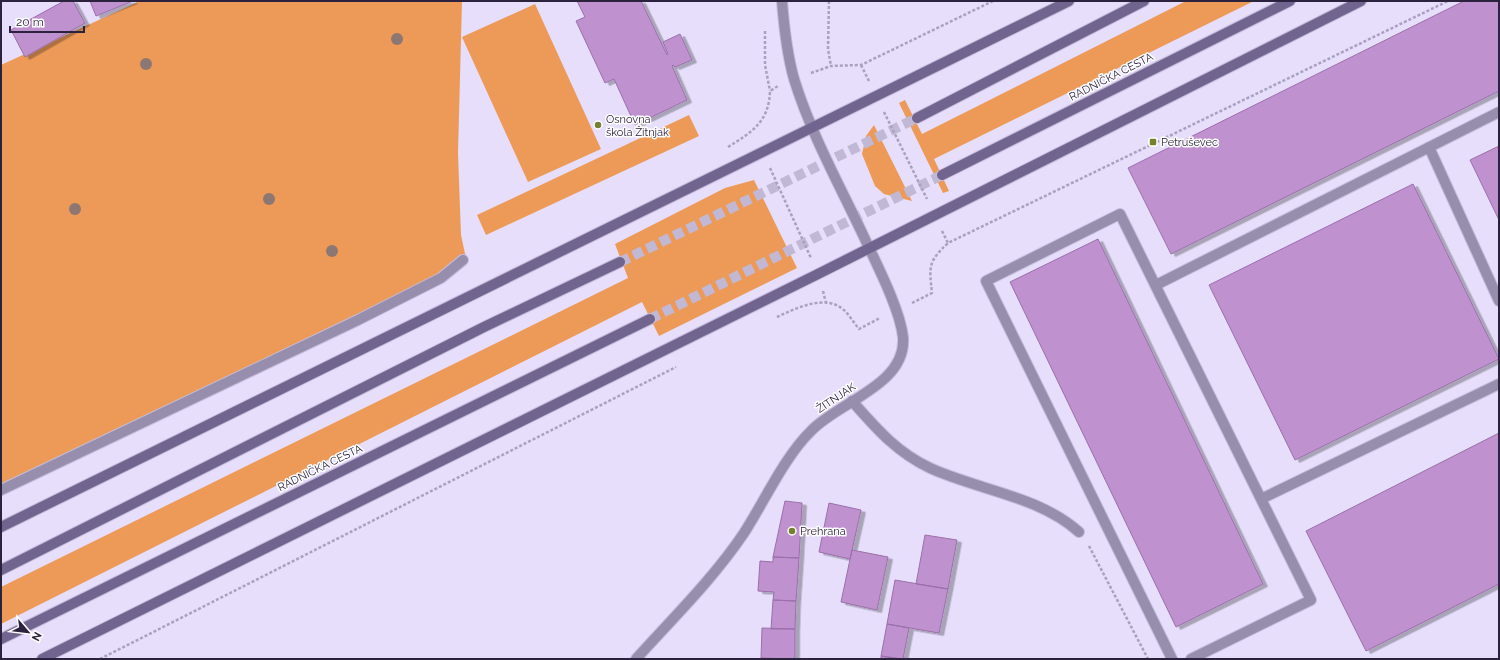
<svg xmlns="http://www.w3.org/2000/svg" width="1500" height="660" font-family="Raleway,sans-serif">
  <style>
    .green { fill: #ed9a59 }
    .building { fill: #bf91ce; stroke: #9b6faa; filter: url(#shadow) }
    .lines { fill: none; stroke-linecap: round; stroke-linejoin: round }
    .secondary-tunnel { stroke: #c1b8d5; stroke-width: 10; stroke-dasharray: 10 5; stroke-linecap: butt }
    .service-casing { stroke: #c4bcd9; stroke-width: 12 }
    .tertiary-casing { stroke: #c4bcd9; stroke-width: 12 }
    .secondary-casing { stroke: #c4bcd9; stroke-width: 12 }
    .path { stroke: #a9a1be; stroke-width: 2.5; stroke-dasharray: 3 2; stroke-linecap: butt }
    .service { stroke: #968eac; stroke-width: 10 }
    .tertiary { stroke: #968eac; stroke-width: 10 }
    .secondary { stroke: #716590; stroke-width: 10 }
    .tree { fill: #8d7773 }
    .poi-dot { fill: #74812e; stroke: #fff; stroke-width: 1.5 }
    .labels { text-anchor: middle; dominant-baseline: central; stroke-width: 3; stroke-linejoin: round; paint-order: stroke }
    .street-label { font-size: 11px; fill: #2b223e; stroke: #fff }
    .poi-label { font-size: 11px; fill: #2b223e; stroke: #fff; text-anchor: start }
  </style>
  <defs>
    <filter id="shadow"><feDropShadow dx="4.5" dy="2.5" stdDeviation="0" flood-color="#0004"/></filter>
  </defs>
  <rect width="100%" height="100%" fill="#e6defb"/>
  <path class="green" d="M140 1H462L458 153 461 235 467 263 1 484V65Z
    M1186 1H1254L934 159 949 191 943 193 899 103 905 100 922 134Z
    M535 4 601 149 528 182 462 37Z
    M689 115 699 136 486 235 477 215Z
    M874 125 912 201 884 194 875 186 862 154 866 136Z
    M754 180 797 268 659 336 642 302 1 624V587L628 278 615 244 725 188Z"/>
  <path class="building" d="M64 1H73L85 23 25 57 11 30Z
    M90 1H133L96 16Z
    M577 1H641L667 55 668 54 663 42 680 34 692 60 675 67 673 65 672 66 687 100 635 125 614 79 605 83 576 21 585 17Z
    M1464 1H1499V91L1171 254 1128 168Z
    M1499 146V220L1470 160Z
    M1413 184 1499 359 1295 460 1209 285Z
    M1098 239 1263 584 1176 627 1010 282Z
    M1499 433V584L1366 651 1306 531Z
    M785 501 802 503 799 558 773 557Z
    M829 503 861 510 850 559 819 552Z
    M925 535 957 540 948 589 916 584Z
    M852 550 888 557 877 610 841 602Z
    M773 557 799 558 796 601 773 600 774 592 758 591 760 561 773 562Z
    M895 580 948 589 939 633 887 624Z
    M773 600 796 601 795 629H771Z
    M887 624 909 628 903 659 881 656Z
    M762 628 795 629V659L761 658Z
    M881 656 897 659H881Z"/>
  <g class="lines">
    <path class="secondary-tunnel" d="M620 262 917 118
      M650 319 942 175"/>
    <defs>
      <path id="service" d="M1429 147 1499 301
        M1156 285 1499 112
        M852 401C876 428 896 452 930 468 978 490 1039 496 1079 532
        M1 490 358 320 441 278 463 260
        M1261 499 1499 384
        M1172 659 986 281 1120 214 1311 600 1191 659"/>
      <path id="tertiary" d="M636 659C673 618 713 579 744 533 764 502 785 456 811 431 838 402 907 385 903 337 900 309 876 263 864 237 840 186 811 134 794 79 787 54 784 27 782 1"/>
      <path id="secondary" d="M917 118 1144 1
        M942 175 1290 1
        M1 527 1069 1
        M1 570 484 327 620 262
        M1 639 650 319
        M42 659 818 274 1361 1"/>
    </defs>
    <use href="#service" class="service-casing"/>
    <use href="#tertiary" class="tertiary-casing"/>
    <use href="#secondary" class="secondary-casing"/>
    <path class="path" d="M829 1 828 49 831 66
      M765 31V65L770 91
      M861 65 869 81
      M811 73 831 66 861 65 993 1
      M884 112 927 199
      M728 147C752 132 769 122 770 91L778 86
      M770 168 811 258
      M942 231 948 243
      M823 291 826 303
      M912 303 932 293C929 266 928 262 948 243L1448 1
      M777 317C796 308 827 293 845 311 850 316 854 323 859 329L880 318
      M1089 546 1148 659
      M100 659 676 367"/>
    <use href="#service" class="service"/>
    <use href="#tertiary" class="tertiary"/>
    <use href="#secondary" class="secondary"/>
  </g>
  <g class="tree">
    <circle cx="397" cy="39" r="6"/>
    <circle cx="146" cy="64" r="6"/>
    <circle cx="269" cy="199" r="6"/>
    <circle cx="75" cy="209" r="6"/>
    <circle cx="332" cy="251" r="6"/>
  </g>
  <g class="poi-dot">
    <circle cx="598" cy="125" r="4"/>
    <rect x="1149" y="138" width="8" height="8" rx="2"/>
    <circle cx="792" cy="531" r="4"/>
  </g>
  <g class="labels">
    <g class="street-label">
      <text transform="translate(1111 77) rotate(-27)">RADNIČKA CESTA</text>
      <text transform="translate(836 398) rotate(-34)">ŽITNJAK</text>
      <text transform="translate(320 468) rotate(-26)">RADNIČKA CESTA</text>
    </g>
    <g class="poi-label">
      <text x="606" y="119">Osnovna<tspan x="606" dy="13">škola Žitnjak</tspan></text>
      <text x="1161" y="142">Petruševec</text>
      <text x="800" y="531">Prehrana</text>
    </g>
  </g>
  <rect width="1500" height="660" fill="none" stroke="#2b223e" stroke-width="4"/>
  <g transform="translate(28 632) rotate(118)" stroke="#ffffff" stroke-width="3" paint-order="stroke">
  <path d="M0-3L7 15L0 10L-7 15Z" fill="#2b223e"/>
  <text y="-6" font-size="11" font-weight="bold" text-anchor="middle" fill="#2b223e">N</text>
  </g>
  <path d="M10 26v6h74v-6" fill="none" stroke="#2b223e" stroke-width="2"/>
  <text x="16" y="26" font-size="12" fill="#2b223e" stroke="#ffffff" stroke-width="3" paint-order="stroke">20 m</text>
</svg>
